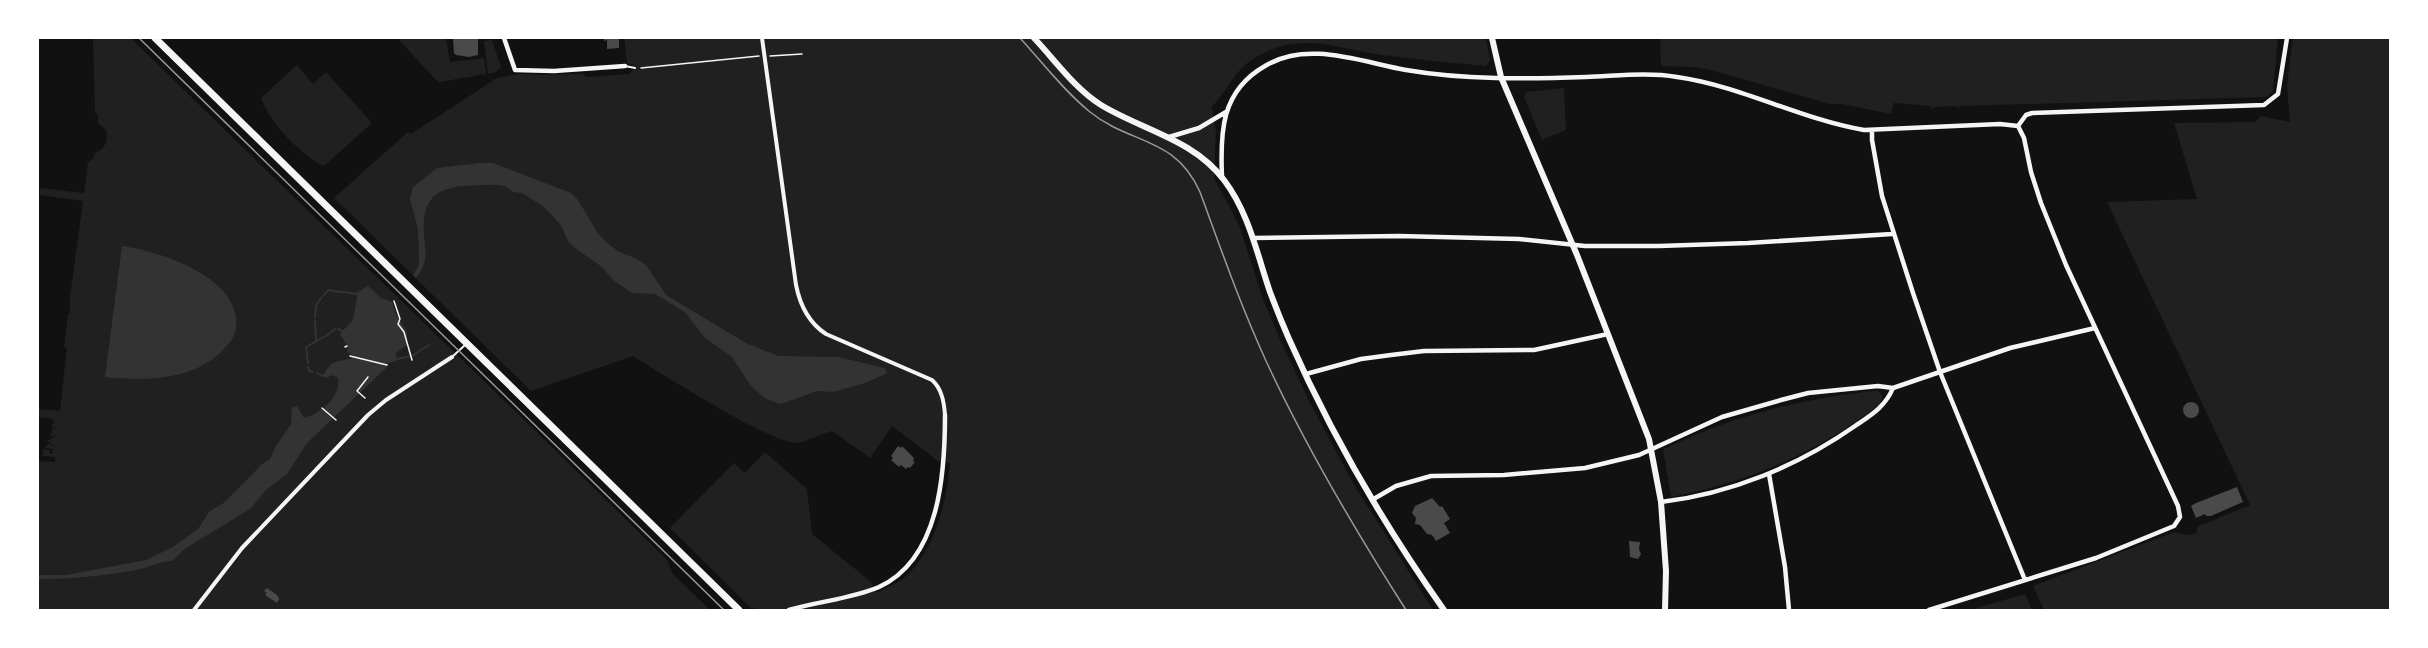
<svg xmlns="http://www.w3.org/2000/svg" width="2428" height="648" font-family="'Exo 2',sans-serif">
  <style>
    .green { fill: #202020 }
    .water { fill: #333 }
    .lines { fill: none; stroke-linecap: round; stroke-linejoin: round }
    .stream { stroke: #333; stroke-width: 2 }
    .building { fill: #4a4a4a }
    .path { stroke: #f5f5f5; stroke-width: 1.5 }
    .service { stroke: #f5f5f5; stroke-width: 2 }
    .pedestrian { stroke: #f5f5f5; stroke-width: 4 }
    .minor { stroke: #f5f5f5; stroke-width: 4.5 }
    .tertiary { stroke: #f5f5f5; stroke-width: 6 }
    .secondary { stroke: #f5f5f5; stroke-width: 7 }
    .tram { stroke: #9a9a9a; stroke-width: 1.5 }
  </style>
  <rect width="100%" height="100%" fill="#111"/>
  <path class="green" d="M93 38H131C309 213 490 385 667 560L673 574 710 610H38V461L55 462V457L42 456 43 449 50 450V454H52L53 450H56L44 447 49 444 56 447 47 441 58 435 51 437 52 429 56 428 52 427V424L56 422H53V419L38 417V409L60 411 67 348 64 347 68 314H70V297L83 201 40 195V188L84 193 88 162 93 159 95 153C105 149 109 141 106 130L98 123V115L95 112Z
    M400 38H446L450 62 484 58 486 74 440 82 435 79 400 41Z
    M624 38H1486L1490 60 1486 66C1451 63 1416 59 1382 55 1333 48 1300 30 1253 59 1235 70 1226 92 1212 107L1216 132 1214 178 1239 225 1263 299 1279 337 1309 401 1353 483 1433 610H764L751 608 670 528 734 463 745 473 765 452 807 489 812 534 870 581 876 593C885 588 897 584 905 577 935 551 947 501 950 463L938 461 892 426 870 458 832 431C821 434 807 442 797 443 771 444 661 373 633 356L531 391 334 198 408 132 411 134 497 78 520 74 544 75 582 74 587 77 629 74 636 67 627 63Z
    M1660 38H2278L2273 91 2267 97 1960 106 1958 109 1957 106 1934 107 1932 109 1930 106 1894 103 1891 114 1842 104H1830L1711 70 1693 67 1661 66Z
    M2293 38H2390V610H2044L2033 586 2174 532 2188 535 2197 533V527L2250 505 2107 202 2197 199 2174 123 2256 122 2260 116 2290 122 2287 86Z
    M492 40 501 67 496 72 488 74 484 41Z
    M297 65 313 84 326 72 372 123 324 166C302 157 268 120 261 98Z
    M1564 88 1566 130 1542 140 1524 97 1526 92Z
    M1872 391H1878L1882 395C1883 406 1866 414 1858 420 1801 460 1739 484 1671 497L1663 450 1666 448C1734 415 1798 400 1872 391Z
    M2025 594 2032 610H1969Z"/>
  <path class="water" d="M480 163H493L571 193 578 200 597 232 606 242 619 252 635 258 646 265 666 295 746 343 778 356 838 357 884 368 888 373 865 383 833 392 817 391 781 404 766 399 751 386 732 357 705 338 685 312 655 294 632 293 613 280 602 267 575 248 568 241 561 225 543 206 522 193 513 192C505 183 494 185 483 185 445 186 421 189 424 235 426 252 428 263 416 278L413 275 419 265V256L418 229 410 199 413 187 437 168Z
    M122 246C159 251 242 277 236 328 235 337 229 344 222 351 192 381 144 381 105 377Z
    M368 286 381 298 392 302 395 312 407 332V345L396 353V361L388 363 386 368 307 443 287 474 267 489 250 509 186 548 172 561C159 561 149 568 136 570 104 576 70 579 38 579V575H66L146 560 173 547 198 529 209 512 225 502 262 464 270 459 276 446 291 424 292 408 297 406 304 418C320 414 342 396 338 378L333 375 326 378 322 376 332 363 352 358 353 355 347 352 348 347 340 334 353 320 358 292Z"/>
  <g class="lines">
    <path class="stream" d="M342 292 358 294
      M324 295 329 290 340 292
      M315 318 316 305 322 297
      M315 321 316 341
      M338 329 343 331
      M326 336 335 329
      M396 359 412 356 429 345
      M308 363 306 347 324 337
      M308 367 309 371 313 372
      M317 373 322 376"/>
  </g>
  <path class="building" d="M453 38H478V55L469 57 456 55 454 53Z
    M604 38H619V48L607 49V40L604 41Z
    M2183 410a8 8 0 1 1 16 0a8 8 0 1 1-16 0Z
    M898 446 901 448 902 446 914 458 913 461 915 462 910 468 908 467 906 469 901 465 899 467 891 460 893 458 891 456Z
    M2237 487 2243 502 2211 516H2206L2205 514 2196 518 2191 506 2196 503Z
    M1432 498 1440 507 1442 506 1450 519 1444 523 1450 533 1436 541 1432 535 1427 534 1420 525 1415 524 1416 518 1412 513 1415 506Z
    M1629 541 1640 542 1639 549 1641 554 1638 559 1630 557Z
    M267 588 277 595 279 599 277 603 265 595 267 593 264 591Z"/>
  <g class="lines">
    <path class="path" d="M770 56 802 54
      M641 68 759 56
      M394 301 400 319 398 324 404 332 412 360
      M345 347 347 346
      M350 356 387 365
      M365 398 357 391 368 377
      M322 408 336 420"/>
    <path class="service" d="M625 66 635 68
      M452 357 465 345"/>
    <path class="pedestrian" d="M762 38 796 285C800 305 809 323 826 334L932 380C942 389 944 402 945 415
      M194 610 242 548 368 415 386 400 452 357"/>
    <path class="minor" d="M504 38 515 70 554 71 625 66
      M2018 126 2026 115 2032 113 2264 105 2278 94 2287 38
      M1872 130V140L1882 196 1913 293 1940 372 2025 580
      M1169 137 1199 128 1226 112
      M1222 177C1220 132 1221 91 1265 66 1307 40 1361 62 1406 70 1464 80 1527 79 1586 77 1617 76 1647 72 1677 77 1741 86 1800 119 1864 130L2000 124 2018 126
      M1253 238 1399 236 1519 239 1585 246H1659L1748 243 1892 234
      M1306 374 1361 359 1391 355 1424 351 1534 350 1608 334
      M1769 474 1785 567 1789 610
      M1372 500 1396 486 1431 476 1504 475 1585 468 1639 455 1722 417 1781 400 1808 393 1878 386 1893 388 2010 348 2095 328
      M1661 502C1730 494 1798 466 1855 426 1871 415 1885 407 1893 388
      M789 610C819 601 851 599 879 587 940 559 945 473 945 415
      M1929 610 2096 558 2174 526 2180 517 2178 506 2066 265 2041 203 2031 172 2024 138 2018 126"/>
    <path class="tertiary" d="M1034 38C1055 60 1075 89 1101 105 1142 130 1193 139 1224 180 1249 213 1257 254 1270 292 1276 308 1282 323 1289 339 1331 434 1384 525 1444 610
      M1492 38 1501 77 1577 255 1649 439 1661 502 1666 571 1665 610"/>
    <path class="secondary" d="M155 38 739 610"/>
    <path class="tram" d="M139 38 724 610
      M1020 38C1042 62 1064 91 1090 112 1131 145 1175 136 1200 192 1221 249 1241 307 1267 363 1307 449 1355 530 1406 610"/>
  </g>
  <rect width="2428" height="648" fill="none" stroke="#ffffff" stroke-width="78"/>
</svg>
